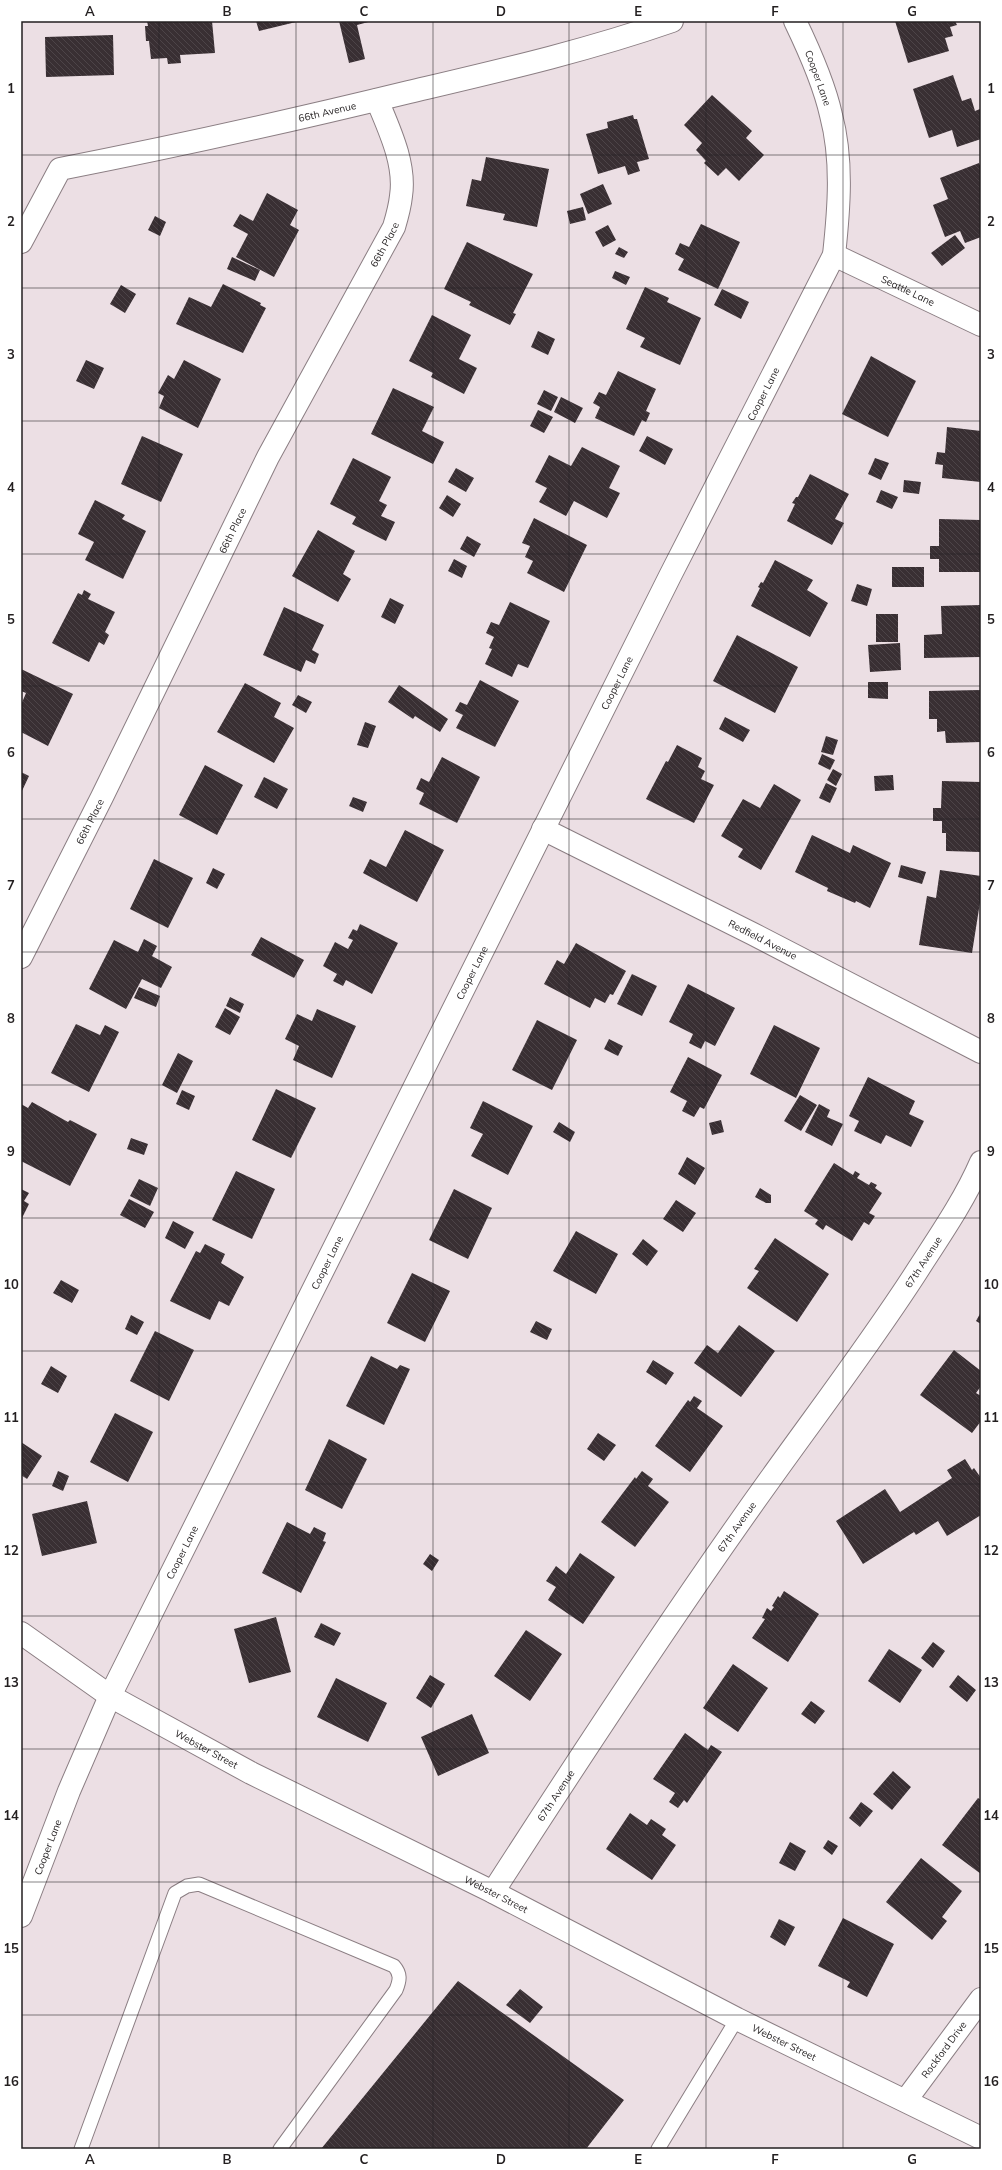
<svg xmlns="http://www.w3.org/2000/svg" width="1002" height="2170" font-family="Mulish,sans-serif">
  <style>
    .building { fill: url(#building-back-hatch) }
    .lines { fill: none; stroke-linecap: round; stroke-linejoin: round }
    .service-casing { stroke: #8b7e83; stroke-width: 15 }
    .minor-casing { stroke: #8b7e83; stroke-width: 24 }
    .service { stroke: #fff; stroke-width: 13 }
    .minor { stroke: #fff; stroke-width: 22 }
    .grid { fill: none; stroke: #231f20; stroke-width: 1; stroke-opacity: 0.55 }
    .labels { text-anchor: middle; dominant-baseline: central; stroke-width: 4; stroke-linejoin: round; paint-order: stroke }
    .street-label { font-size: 10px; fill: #231f20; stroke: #fff }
    .neatline { fill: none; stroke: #231f20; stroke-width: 1.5 }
    .grid-label { font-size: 13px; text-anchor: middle; font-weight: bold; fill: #231f20 }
  </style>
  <defs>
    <pattern id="building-back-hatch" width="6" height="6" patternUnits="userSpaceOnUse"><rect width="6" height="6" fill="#392f33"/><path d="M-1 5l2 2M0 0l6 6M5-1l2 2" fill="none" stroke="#4d4448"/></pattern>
  </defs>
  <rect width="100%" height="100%" fill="#ecdfe4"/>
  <path class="building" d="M147 21H212L215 53 180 55 181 63 168 64 167 58 151 59 149 41H146L145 26H148Z
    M256 21H296V22L259 31Z
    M339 21H372L357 25 365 59 349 63Z
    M895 21H955L957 25 950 27 953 36 945 38 949 51 908 63Z
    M113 35 114 75 46 77 45 37Z
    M953 75 962 101 971 98 975 111 980 109 981 112V139L957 147 952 130 929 138 913 89Z
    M712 95 752 131 746 138 764 155 739 181 726 168 718 176 704 163 706 161 696 150 702 143 684 125Z
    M633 115 634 119H637L649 159 637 162 640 171 628 175 625 166 598 174 586 134 608 128 607 122Z
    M486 157 549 169 537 227 503 220 505 214 466 206 472 179 481 181Z
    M979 163 981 168V237L965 243 960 231 945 237 933 205 948 199 940 178Z
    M603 184 612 204 588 214 580 194Z
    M267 193 298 210 290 225 299 230 274 277 236 257 248 234 233 226 240 214 253 221Z
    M583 207 586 220 570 224 567 211Z
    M155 216 166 222 160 236 148 230Z
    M701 224 740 242 718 289 678 270 684 259 675 254 680 243 689 247Z
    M608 225 616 240 603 247 595 232Z
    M955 235 965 248 942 266 931 253Z
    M467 242 533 274 513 313 516 314 510 325 469 305 471 302 444 289Z
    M619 247 628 252 624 258 615 254Z
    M232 257 260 270 255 281 227 269Z
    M615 271 630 277 626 285 612 278Z
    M223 284 261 303 260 305 266 308 243 353 176 324 189 297 211 307Z
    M121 285 136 294 125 313 110 304Z
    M645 287 669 298 667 302 701 318 680 365 640 347 645 338 626 329Z
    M722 289 749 302 741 319 714 305Z
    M432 315 471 335 459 359 477 368 464 394 431 377 433 373 409 361Z
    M538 331 555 339 548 355 531 347Z
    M871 356 916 381 888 437 842 414Z
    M86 360 104 368 94 389 76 381Z
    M184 360 221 379 198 428 159 408 164 396 158 393 168 375 174 379Z
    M618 371 656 389 646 411 650 413 646 422 642 420 634 436 595 418 600 407 593 403 599 392 606 395Z
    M393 388 434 407 422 431 444 442 433 464 371 434Z
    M544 390 558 397 551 411 537 404Z
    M561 397 583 408 575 423 554 412Z
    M538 410 553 417 544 433 530 426Z
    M947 427 981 431V482L942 478 943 465 935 464 937 452 945 453Z
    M142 436 183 454 161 502 121 484Z
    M647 436 673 449 665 465 639 451Z
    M582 447 620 466 609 488 620 493 607 518 574 501 566 516 539 502 547 488 535 482 549 455 571 466Z
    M353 458 391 477 379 501 387 505 381 516 395 522 386 541 352 524 356 517 330 504Z
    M875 458 889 463 881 480 868 474Z
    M456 468 474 478 466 492 448 482Z
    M810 474 849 494 835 519 844 523 832 545 787 521 795 504 792 503 796 497H798Z
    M904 480 921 482 919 494 903 492Z
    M881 490 898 497 892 509 876 502Z
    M447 495 461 504 453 517 439 508Z
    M95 500 125 515 122 519 146 531 123 579 85 560 94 542 78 534Z
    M534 518 587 545 564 592 527 573 533 561 525 557 530 546 522 543Z
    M939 519 981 520V572H939V559H930V546H939Z
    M318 530 355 551 343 574 351 579 338 602 292 576Z
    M467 536 481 544 474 557 460 549Z
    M454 559 467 566 462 578 448 571Z
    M775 560 813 580 807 590 828 603 810 637 751 606 760 588 758 587 761 582 763 583Z
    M892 567H924V587H892Z
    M857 584 872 589 867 606 851 601Z
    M84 590 91 594 88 599 115 612 105 632 109 635 104 645 99 642 89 662 52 643 78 593 82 595Z
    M390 598 404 605 395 624 381 617Z
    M510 602 550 621 528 668 518 664 512 677 485 664 492 649 489 648 494 637 486 633 491 622 499 625Z
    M981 605V657L924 658V635L942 634 941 606Z
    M284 607 324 625 312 650 319 654 315 664 306 660 301 672 263 655Z
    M876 614H898V642H876Z
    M737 635 798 667 775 713 713 681Z
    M900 643 901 670 870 672 868 645Z
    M21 669 73 694 48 746 21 732V705L26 693 21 691Z
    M480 680 519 701 495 747 456 728 463 715 455 711 460 702 467 705Z
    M868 682H888V699L868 698Z
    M245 683 281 703 274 717 294 728 274 763 217 732Z
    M399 685 448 719 440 732 415 716 413 719 388 702Z
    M981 690V742L946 743 945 731 937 732V719H929V691Z
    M298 695 312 702 306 713 292 705Z
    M725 717 750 730 743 742 719 729Z
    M365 722 376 726 368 748 357 745Z
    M826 736 838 740 833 755 821 752Z
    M677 745 702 758 698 767 705 771 701 779 714 785 694 823 646 799 666 761 668 762Z
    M822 754 835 760 830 770 818 764Z
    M442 757 480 777 457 823 419 804 424 793 416 789 421 778 429 782Z
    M205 765 243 785 217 835 179 815Z
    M833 769 842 774 836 786 827 780Z
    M21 772 29 776 21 793Z
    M893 775 894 790 875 791 874 776Z
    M264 777 288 789 277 809 254 797Z
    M942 781 981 782 980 852 946 851V833H942V821H933V808H941Z
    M826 783 837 788 830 803 819 798Z
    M774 784 801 800 761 870 738 857 743 849 721 836 743 799 760 808Z
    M353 797 367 802 363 812 349 806Z
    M405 830 444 850 417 902 363 873 370 859 386 867Z
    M812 835 850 853 853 845 891 863 870 908 856 901 855 903 827 891 828 888 795 872Z
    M154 859 193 878 168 928 130 909Z
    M901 865 926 872 922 884 898 877Z
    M213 868 225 874 217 889 206 883Z
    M940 870 981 876V896L972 953 919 945 927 896 936 898Z
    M360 924 398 943 372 994 346 980 343 986 333 981 337 974 323 966 335 942 348 949 353 940 348 938 353 929 357 931Z
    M261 937 304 960 294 978 251 955Z
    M144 939 157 946 152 956 172 967 161 988 142 979 126 1009 89 989 114 940 138 952Z
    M576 943 626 971 613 995 610 994 605 1003 595 998 590 1008 544 984 557 960 564 964Z
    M632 974 657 986 642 1016 617 1004Z
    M688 984 735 1008 715 1046 705 1041 701 1049 689 1043 693 1034 669 1022Z
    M139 987 160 996 156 1007 134 998Z
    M230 997 244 1004 240 1013 226 1006Z
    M225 1008 240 1017 230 1035 215 1027Z
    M317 1009 356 1026 332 1078 293 1060 299 1046 285 1039 297 1014 312 1021Z
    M537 1020 577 1040 552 1090 512 1070Z
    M76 1024 100 1035 105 1025 119 1032 89 1092 51 1073Z
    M774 1025 820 1048 796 1098 750 1074Z
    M609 1039 623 1046 618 1056 604 1049Z
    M178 1053 193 1061 177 1093 162 1085Z
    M688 1057 722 1075 704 1109 700 1107 694 1117 682 1111 687 1101 670 1092Z
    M868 1077 915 1101 909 1114 924 1121 911 1147 886 1135 881 1144 854 1131 859 1121 849 1116Z
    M276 1089 316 1108 291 1158 252 1140Z
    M182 1090 195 1096 189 1110 176 1104Z
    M800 1095 817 1105 801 1131 784 1121Z
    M483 1101 533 1126 508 1175 471 1156 483 1134 470 1128Z
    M32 1102 68 1122 70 1120 97 1134 70 1186 21 1161V1104L28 1108Z
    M819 1104 830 1110 827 1117 843 1124 832 1146 805 1132Z
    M721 1120 724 1132 712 1135 709 1123Z
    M559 1122 575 1132 570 1142 553 1132Z
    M131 1138 148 1144 144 1155 127 1149Z
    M687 1157 705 1168 695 1185 678 1174Z
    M834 1163 853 1175 855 1171 860 1174 857 1178 869 1185 871 1182 877 1185 875 1188 882 1193 869 1213 875 1216 869 1225 864 1222 852 1241 826 1225 823 1230 815 1224 818 1220 804 1211Z
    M236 1171 275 1189 252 1239 212 1220Z
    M139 1179 158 1188 150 1206 130 1196Z
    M760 1188 771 1195V1203H766L755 1197Z
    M21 1189 29 1193 24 1201 29 1204 21 1220Z
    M454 1189 492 1208 468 1259 429 1240Z
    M129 1199 154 1212 145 1228 120 1215Z
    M676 1200 696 1213 683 1232 663 1219Z
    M173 1221 194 1232 185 1249 165 1238Z
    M576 1231 618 1254 596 1294 553 1271Z
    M775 1238 829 1274 797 1322 747 1288 759 1271 754 1269Z
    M643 1239 658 1251 647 1266 632 1254Z
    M205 1244 225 1254 221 1263 244 1277 229 1306 219 1301 210 1320 170 1301 196 1251 200 1253Z
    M412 1273 450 1291 425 1342 387 1323Z
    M61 1280 79 1290 72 1303 53 1293Z
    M981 1312V1324L976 1321Z
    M131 1315 144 1322 137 1335 125 1329Z
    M536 1321 552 1329 547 1340 530 1332Z
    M739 1325 775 1351 741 1397 694 1363 707 1345 718 1353Z
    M155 1331 194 1350 169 1401 130 1381Z
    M954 1350 981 1371V1386L976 1393 981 1396V1421L972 1433 920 1395Z
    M371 1356 397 1369 400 1365 410 1369 384 1425 346 1406Z
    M653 1360 674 1373 666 1385 646 1372Z
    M51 1366 67 1376 58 1393 41 1384Z
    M694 1396 702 1401 697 1408 723 1426 690 1472 655 1446 688 1400 690 1402Z
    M115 1413 153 1432 128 1482 90 1462Z
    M598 1433 616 1445 604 1461 587 1449Z
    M329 1439 367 1459 342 1509 305 1490Z
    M21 1442 42 1456 27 1479 21 1475Z
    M965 1459 972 1470 974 1468 981 1478V1515L947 1536 938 1521 916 1535 914 1532 863 1564 836 1521 885 1489 900 1512 952 1478 947 1470Z
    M58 1471 69 1476 63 1491 52 1486Z
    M642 1471 653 1479 648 1486 669 1502 635 1547 601 1522 635 1477 636 1479Z
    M87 1501 97 1543 42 1556 32 1514Z
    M287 1522 310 1534 314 1527 326 1533 323 1541 326 1542 301 1593 262 1573Z
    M580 1553 615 1577 583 1624 548 1600 556 1587 546 1581 556 1566 566 1574Z
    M430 1554 439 1560 432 1571 423 1564Z
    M784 1591 819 1614 788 1662 752 1638 765 1619 762 1618 767 1608 771 1611 774 1607 772 1606 778 1596 780 1598Z
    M276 1617 291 1672 249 1683 234 1629Z
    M321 1623 341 1633 334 1646 314 1637Z
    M526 1630 562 1654 530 1701 494 1676Z
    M933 1642 945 1651 933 1668 921 1658Z
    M889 1649 922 1670 900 1703 868 1681Z
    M733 1664 768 1688 738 1732 703 1708Z
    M430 1675 445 1684 431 1708 416 1698Z
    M958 1675 976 1690 967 1702 949 1687Z
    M336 1678 387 1703 368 1742 317 1717Z
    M811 1701 825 1711 815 1724 801 1714Z
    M472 1714 489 1753 438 1776 421 1737Z
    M685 1733 708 1750 711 1745 722 1752 687 1803 684 1800 678 1808 669 1802 675 1793 653 1779Z
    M893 1771 911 1787 892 1810 873 1794Z
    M978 1798 981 1800V1874L942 1845Z
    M861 1802 873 1811 860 1827 849 1818Z
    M630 1813 647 1825 651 1819 666 1829 662 1835 676 1845 652 1880 606 1849Z
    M828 1840 838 1846 832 1855 823 1848Z
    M790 1842 806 1851 795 1871 779 1863Z
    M921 1858 962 1891 942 1917 947 1921 932 1940 886 1902Z
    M843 1918 894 1944 867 1997 847 1987 850 1982 818 1966Z
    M779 1919 795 1927 785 1946 770 1937Z
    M458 1981 624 2100 586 2149H321Z
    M520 1989 543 2007 530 2023 506 2005Z"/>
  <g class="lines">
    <defs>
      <path id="service" d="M81 2149 175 1893 187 1886 199 1884 394 1966C401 1974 400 1980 396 1990L280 2149
        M658 2149 737 2019"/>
      <g id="minor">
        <path id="s1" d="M21 242 60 169C178 146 294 120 409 92 498 71 586 51 672 21"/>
        <path id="s2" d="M834 255 981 325"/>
        <path id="s3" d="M543 829 753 934 981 1052"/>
        <path id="s4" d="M21 957 102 797 268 457 394 227C397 217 400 206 401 196 406 164 389 129 377 100"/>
        <path id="s5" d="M21 1633 110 1696 251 1773 493 1892 737 2019 981 2138"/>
        <path id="s6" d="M493 1892C583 1752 674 1613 771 1478 821 1408 873 1340 919 1268 941 1234 965 1199 981 1162"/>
        <path id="s7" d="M21 1916 69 1791 110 1696 670 576 834 255C839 209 843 160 831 115 824 83 809 50 795 21"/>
        <path id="s8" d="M906 2100 981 1999"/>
      </g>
    </defs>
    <use href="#service" class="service-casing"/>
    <use href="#minor" class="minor-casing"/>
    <use href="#service" class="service"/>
    <use href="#minor" class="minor"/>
  </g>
  <path class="grid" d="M159 21V2149M296 21V2149M433 21V2149M569 21V2149M706 21V2149M843 21V2149M21 155H981M21 288H981M21 421H981M21 554H981M21 686H981M21 819H981M21 952H981M21 1085H981M21 1218H981M21 1351H981M21 1484H981M21 1616H981M21 1749H981M21 1882H981M21 2015H981"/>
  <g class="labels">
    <g class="street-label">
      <text transform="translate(818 78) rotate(70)">Cooper Lane</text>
      <text stroke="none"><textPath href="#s1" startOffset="356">66th Avenue</textPath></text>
      <text stroke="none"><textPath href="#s4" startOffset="800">66th Place</textPath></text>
      <text stroke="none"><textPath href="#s2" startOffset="82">Seattle Lane</textPath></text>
      <text stroke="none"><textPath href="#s7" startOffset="1694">Cooper Lane</textPath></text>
      <text stroke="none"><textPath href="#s4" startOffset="476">66th Place</textPath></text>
      <text stroke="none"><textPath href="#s7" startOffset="1370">Cooper Lane</textPath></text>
      <text stroke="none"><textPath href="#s4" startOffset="152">66th Place</textPath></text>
      <text stroke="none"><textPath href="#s3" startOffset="246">Redfield Avenue</textPath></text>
      <text stroke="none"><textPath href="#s7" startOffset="1046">Cooper Lane</textPath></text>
      <text stroke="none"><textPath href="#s6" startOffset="763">67th Avenue</textPath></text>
      <text stroke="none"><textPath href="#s7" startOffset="722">Cooper Lane</textPath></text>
      <text stroke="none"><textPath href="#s6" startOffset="439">67th Avenue</textPath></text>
      <text stroke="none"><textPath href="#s7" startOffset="398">Cooper Lane</textPath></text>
      <text stroke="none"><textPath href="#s5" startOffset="219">Webster Street</textPath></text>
      <text stroke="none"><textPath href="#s6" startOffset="115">67th Avenue</textPath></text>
      <text stroke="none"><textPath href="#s7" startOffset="74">Cooper Lane</textPath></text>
      <text stroke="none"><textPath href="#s5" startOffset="543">Webster Street</textPath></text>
      <text stroke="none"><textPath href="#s5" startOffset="867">Webster Street</textPath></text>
      <text stroke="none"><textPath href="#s8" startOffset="63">Rockford Drive</textPath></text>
    </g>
  </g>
  <rect width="1002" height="2170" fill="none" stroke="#ffffff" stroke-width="44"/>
  <rect x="22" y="22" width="958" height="2126" class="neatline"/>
  <g class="grid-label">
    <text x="90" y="16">A</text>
    <text x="227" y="16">B</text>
    <text x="364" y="16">C</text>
    <text x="501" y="16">D</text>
    <text x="638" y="16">E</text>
    <text x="775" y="16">F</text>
    <text x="912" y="16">G</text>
    <text x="11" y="93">1</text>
    <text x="991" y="93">1</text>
    <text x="11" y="226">2</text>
    <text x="991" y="226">2</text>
    <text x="11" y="359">3</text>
    <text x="991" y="359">3</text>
    <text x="11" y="492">4</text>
    <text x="991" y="492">4</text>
    <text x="11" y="624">5</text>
    <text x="991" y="624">5</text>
    <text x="11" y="757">6</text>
    <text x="991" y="757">6</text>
    <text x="11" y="890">7</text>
    <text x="991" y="890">7</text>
    <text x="11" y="1023">8</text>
    <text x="991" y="1023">8</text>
    <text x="11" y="1156">9</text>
    <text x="991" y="1156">9</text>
    <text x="11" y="1289">10</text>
    <text x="991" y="1289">10</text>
    <text x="11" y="1422">11</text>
    <text x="991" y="1422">11</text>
    <text x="11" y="1555">12</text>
    <text x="991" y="1555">12</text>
    <text x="11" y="1687">13</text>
    <text x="991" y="1687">13</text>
    <text x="11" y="1820">14</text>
    <text x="991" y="1820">14</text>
    <text x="11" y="1953">15</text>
    <text x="991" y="1953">15</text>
    <text x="11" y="2086">16</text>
    <text x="991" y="2086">16</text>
    <text x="90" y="2164">A</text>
    <text x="227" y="2164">B</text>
    <text x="364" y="2164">C</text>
    <text x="501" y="2164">D</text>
    <text x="638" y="2164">E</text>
    <text x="775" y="2164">F</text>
    <text x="912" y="2164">G</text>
  </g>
</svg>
